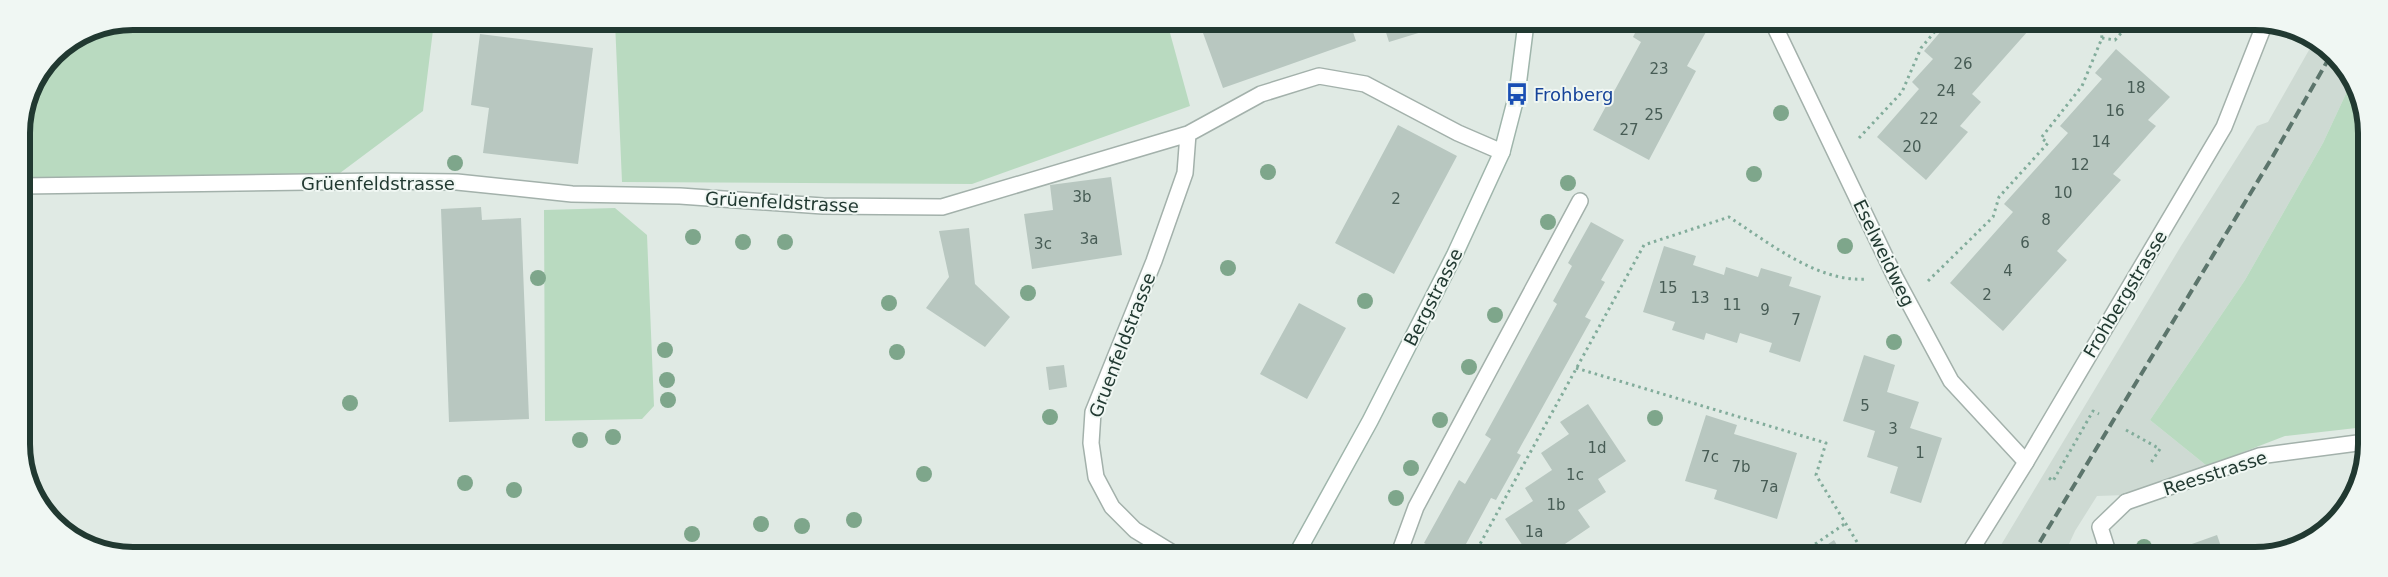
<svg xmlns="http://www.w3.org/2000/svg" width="2388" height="577" font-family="'DejaVu Sans',sans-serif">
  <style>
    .built { fill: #cedad3 }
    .green { fill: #b9dac0 }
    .building { fill: #b8c7c0 }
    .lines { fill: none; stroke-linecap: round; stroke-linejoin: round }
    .lane-casing { stroke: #a3b1ab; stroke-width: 18 }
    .street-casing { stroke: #a3b1ab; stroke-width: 18 }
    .secondary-casing { stroke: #9fb5ab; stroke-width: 18 }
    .path { stroke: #82ac9b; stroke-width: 3; stroke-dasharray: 2.5 4; stroke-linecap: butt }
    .lane { stroke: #fff; stroke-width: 15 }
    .street { stroke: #fff; stroke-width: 15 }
    .secondary { stroke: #fff; stroke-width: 15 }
    .rail { stroke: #5c756c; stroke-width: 4; stroke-dasharray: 10 5; stroke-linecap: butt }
    .tree { fill: #7ea68b }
    .labels { text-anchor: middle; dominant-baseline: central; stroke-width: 4; stroke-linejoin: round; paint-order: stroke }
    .number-label { font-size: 15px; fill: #475c55 }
    .transit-label { font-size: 18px; fill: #164399; stroke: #f0f7f3; text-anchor: start }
    .street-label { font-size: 18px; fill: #213931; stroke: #f0f7f3 }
    .rim { fill: none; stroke: #213931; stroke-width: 6 }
  </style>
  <rect width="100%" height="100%" fill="#e0eae4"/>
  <path class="built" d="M2313 43 2334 54 2350 85 2323 143 2245 280 2150 420 2207 466 2126 495 2097 496 2075 531 2064 555H1995L2181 246 2257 126 2268 122Z"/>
  <path class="green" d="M133 21 533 22 433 30 423 111 340 173 255 178 22 180 21 126 30 90 54 54 91 30Z
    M615 22H1167L1190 106 972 184 622 182Z
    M2350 85 2365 112V427L2285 436 2207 466 2150 420 2245 280 2323 143Z
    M615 208 647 235 654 406 642 419 545 421 544 210Z"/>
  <path class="building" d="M1199 22 1350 23 1356 41 1223 88Z
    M1383 23H1451L1389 42Z
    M1640 23H1711L1687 66 1696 71 1649 160 1593 130 1641 42 1633 37Z
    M1948 23H2035L1972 94 1981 102 1960 126 1968 132 1926 180 1877 137 1919 89 1912 82 1933 59 1924 51Z
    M480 34 593 48 578 164 483 153 489 108 471 105Z
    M2116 49 2170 97 2148 120 2156 126 2113 174 2121 180 2057 251 2067 260 2003 331 1950 283 2013 212 2004 204 2068 133 2060 126 2102 79 2095 73Z
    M1398 125 1457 156 1394 274 1335 243Z
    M1111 177 1122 255 1032 269 1024 214 1053 210 1050 185Z
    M481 207 482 220 521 218 529 419 449 422 441 209Z
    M1591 222 1624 240 1601 280 1605 282 1585 317 1591 320 1517 453 1521 455 1496 500 1491 498 1460 555H1445L1424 543 1459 480 1465 484 1491 439 1485 435 1557 304 1553 301 1572 266 1568 263Z
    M969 228 975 284 1010 317 985 347 926 308 949 277 939 231Z
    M1664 246 1696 256 1693 265 1724 275 1726 267 1758 277 1761 268 1792 277 1789 286 1821 296 1800 362 1769 352 1772 343 1740 333 1737 343 1706 333 1704 340 1672 330 1675 322 1643 312Z
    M1299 303 1346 328 1307 399 1260 374Z
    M1864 355 1895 365 1887 392 1919 402 1910 428 1942 438 1921 503 1890 493 1898 467 1867 457 1875 431 1843 421Z
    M1064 365 1067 387 1049 390 1046 367Z
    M1588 404 1626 461 1598 479 1606 492 1578 510 1590 527 1562 546 1568 555H1529L1505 519 1533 501 1525 488 1552 470 1541 453 1569 434 1560 422Z
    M1706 415 1737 425 1734 434 1797 453 1777 519 1714 499 1717 490 1685 481Z
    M2217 535 2224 555H2161Z
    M1834 540 1843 555H1812Z"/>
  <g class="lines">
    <defs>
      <path id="lane" d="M1773 23 1895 277 1951 381 2026 462
        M1406 555 1401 548 1416 507 1580 201
        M2109 555 2100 527 2126 502"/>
      <path id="street" d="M22 186 381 181 457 182 572 194 680 196 823 206 942 207 1188 134 1261 94 1319 76 1365 84 1458 133 1502 152
        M2126 502 2259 456 2365 442
        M1176 555 1135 530 1112 507 1096 477 1091 443 1093 412 1154 261 1185 173 1188 134
        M1968 555 2026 462 2224 127 2265 23"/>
      <path id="secondary" d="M1296 555 1370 421 1455 254 1502 152 1517 94 1526 23"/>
    </defs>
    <use href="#lane" class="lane-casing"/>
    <use href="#street" class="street-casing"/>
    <use href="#secondary" class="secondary-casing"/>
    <path class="path" d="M2150 23 2185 30 2232 29
      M2102 38 2115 40 2130 23
      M1859 138 1902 92 1921 48 1942 23
      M1928 281 1993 217 1999 197 2048 143 2041 138 2082 86 2102 38 2100 23
      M1576 368 1826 443 1816 475 1865 555
      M2126 430 2160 449 2150 464
      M2049 478 2053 481 2093 411 2099 414
      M1474 555 1644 245 1729 217C1768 242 1818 283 1867 279
      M1799 555 1846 523"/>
    <use href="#lane" class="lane"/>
    <use href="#street" class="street"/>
    <use href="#secondary" class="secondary"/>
    <path class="rail" d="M2032 555 2273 156 2332 53"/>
  </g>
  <g class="tree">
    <circle cx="1781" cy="113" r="8"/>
    <circle cx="455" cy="163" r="8"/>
    <circle cx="1268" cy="172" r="8"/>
    <circle cx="1754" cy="174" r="8"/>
    <circle cx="1568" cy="183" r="8"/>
    <circle cx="1548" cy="222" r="8"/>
    <circle cx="693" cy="237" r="8"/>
    <circle cx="743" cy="242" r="8"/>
    <circle cx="785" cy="242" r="8"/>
    <circle cx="1845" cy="246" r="8"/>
    <circle cx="1228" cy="268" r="8"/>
    <circle cx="538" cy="278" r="8"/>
    <circle cx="1028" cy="293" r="8"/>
    <circle cx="1365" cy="301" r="8"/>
    <circle cx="889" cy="303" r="8"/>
    <circle cx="1495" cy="315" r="8"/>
    <circle cx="1894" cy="342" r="8"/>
    <circle cx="665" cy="350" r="8"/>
    <circle cx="897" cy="352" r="8"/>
    <circle cx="1469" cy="367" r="8"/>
    <circle cx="667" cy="380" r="8"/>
    <circle cx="668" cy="400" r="8"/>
    <circle cx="350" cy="403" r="8"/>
    <circle cx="1050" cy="417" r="8"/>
    <circle cx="1655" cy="418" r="8"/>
    <circle cx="1440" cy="420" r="8"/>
    <circle cx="613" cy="437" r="8"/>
    <circle cx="580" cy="440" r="8"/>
    <circle cx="1411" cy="468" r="8"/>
    <circle cx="924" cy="474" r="8"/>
    <circle cx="465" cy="483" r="8"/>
    <circle cx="514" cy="490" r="8"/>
    <circle cx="1396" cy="498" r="8"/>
    <circle cx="854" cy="520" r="8"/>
    <circle cx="761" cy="524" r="8"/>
    <circle cx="802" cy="526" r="8"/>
    <circle cx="692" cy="534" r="8"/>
    <circle cx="2144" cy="547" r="8"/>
  </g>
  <defs>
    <symbol id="bus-bare" viewBox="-9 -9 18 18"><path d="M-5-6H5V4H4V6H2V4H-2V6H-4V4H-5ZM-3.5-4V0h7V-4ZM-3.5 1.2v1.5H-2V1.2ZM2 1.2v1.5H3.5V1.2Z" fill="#1a4fb4" stroke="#f0f7f3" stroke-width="2.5" paint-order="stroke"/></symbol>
  </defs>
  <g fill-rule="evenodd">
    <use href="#bus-bare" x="1501" y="78" width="32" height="32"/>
  </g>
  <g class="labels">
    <g class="number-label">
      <text x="1963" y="64">26</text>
      <text x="1659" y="69">23</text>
      <text x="2136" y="88">18</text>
      <text x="1946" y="91">24</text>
      <text x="2115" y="111">16</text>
      <text x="1654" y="115">25</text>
      <text x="1929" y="119">22</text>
      <text x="1629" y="130">27</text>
      <text x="2101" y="142">14</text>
      <text x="1912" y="147">20</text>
      <text x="2080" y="165">12</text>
      <text x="2063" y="193">10</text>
      <text x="1082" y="197">3b</text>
      <text x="1396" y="199">2</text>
      <text x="2046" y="220">8</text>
      <text x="1089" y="239">3a</text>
      <text x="2025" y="243">6</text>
      <text x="1043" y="244">3c</text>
      <text x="2008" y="271">4</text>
      <text x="1668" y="288">15</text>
      <text x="1987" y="295">2</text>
      <text x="1700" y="298">13</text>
      <text x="1732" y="305">11</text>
      <text x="1765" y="310">9</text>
      <text x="1796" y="320">7</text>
      <text x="1865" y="406">5</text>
      <text x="1893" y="429">3</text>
      <text x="1597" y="448">1d</text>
      <text x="1920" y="453">1</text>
      <text x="1710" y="457">7c</text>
      <text x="1741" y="467">7b</text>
      <text x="1575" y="475">1c</text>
      <text x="1769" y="487">7a</text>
      <text x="1556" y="505">1b</text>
      <text x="1534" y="532">1a</text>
    </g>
    <g class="transit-label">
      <text x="1534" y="94">Frohberg</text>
    </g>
    <g class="street-label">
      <text x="378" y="183">Grüenfeldstrasse</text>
      <text transform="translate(782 202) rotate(3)">Grüenfeldstrasse</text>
      <text transform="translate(1884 253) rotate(64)">Eselweidweg</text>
      <text transform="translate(2125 294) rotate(-59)">Frohbergstrasse</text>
      <text transform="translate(1433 297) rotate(-63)">Bergstrasse</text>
      <text transform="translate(1122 345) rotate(-69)">Gruenfeldstrasse</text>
      <text transform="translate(2215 473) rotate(-18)">Reesstrasse</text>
    </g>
  </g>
  <path d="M0 0H2388V577H0ZM133 30H2255A103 103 0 0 1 2358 133V444A103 103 0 0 1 2255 547H133A103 103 0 0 1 30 444V133A103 103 0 0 1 133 30Z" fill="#f0f7f3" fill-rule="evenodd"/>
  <path class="rim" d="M133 30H2255A103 103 0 0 1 2358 133V444A103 103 0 0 1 2255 547H133A103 103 0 0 1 30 444V133A103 103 0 0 1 133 30Z"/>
</svg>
